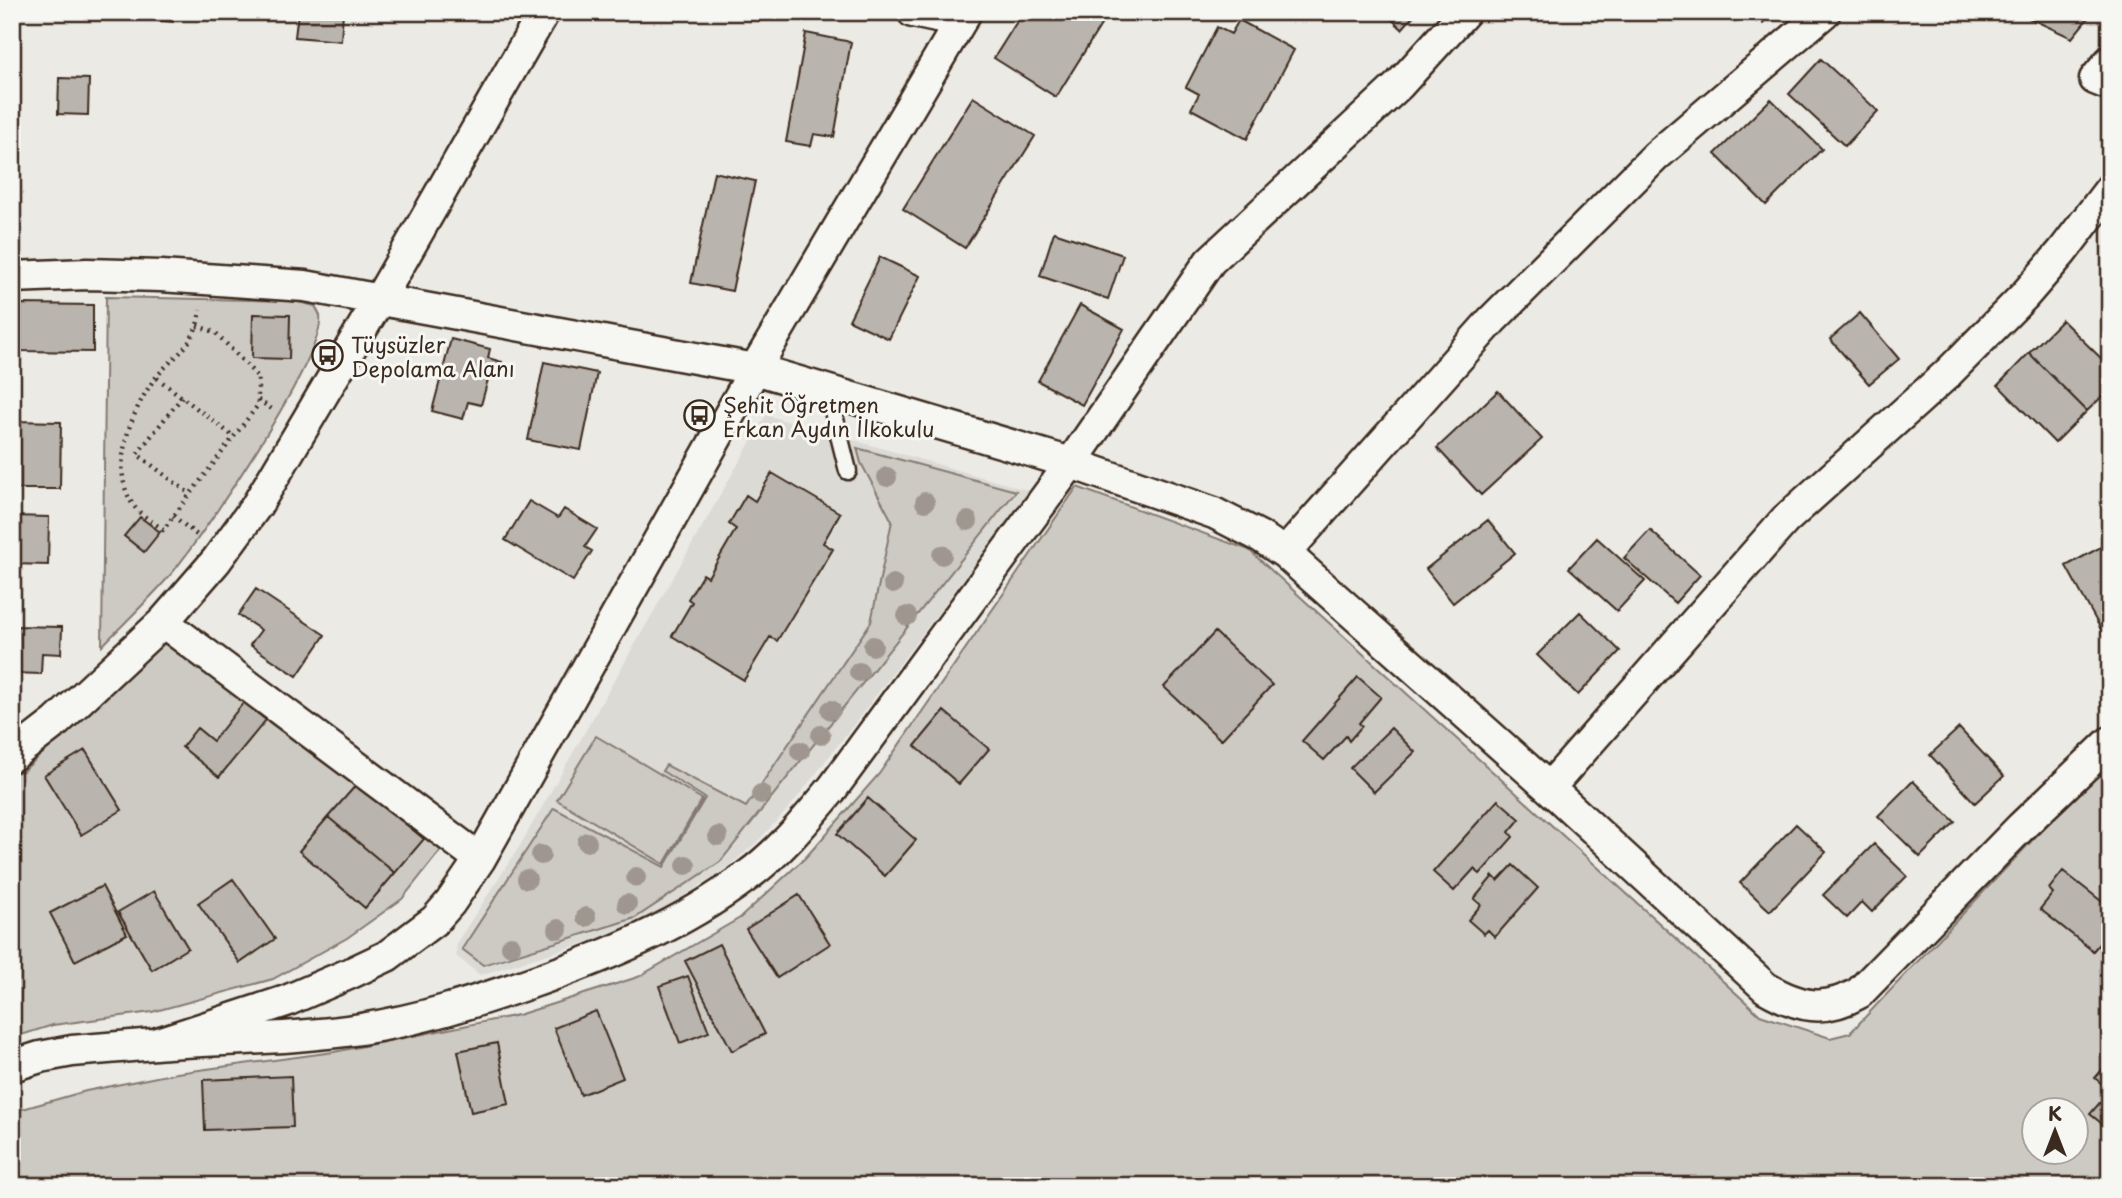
<svg xmlns="http://www.w3.org/2000/svg" width="2122" height="1198" font-family="'Playpen Sans',sans-serif">
  <style>
    .built { fill: #dcdad4 }
    .green { fill: #cdcac4; stroke: #847a71; stroke-width: 2; fill-rule: evenodd }
    .building { fill: #bab4ae; stroke: #3b2a1e; stroke-width: 2 }
    .lines { fill: none; stroke-linecap: round; stroke-linejoin: round }
    .lane-casing { stroke: #3b2a1e; stroke-width: 21 }
    .street-casing { stroke: #3b2a1e; stroke-width: 35 }
    .path { stroke: #3b2a1e; stroke-width: 4.5; stroke-dasharray: 2 5; stroke-linecap: butt }
    .lane { stroke: #f6f6f2; stroke-width: 16 }
    .street { stroke: #f6f6f2; stroke-width: 30 }
    .tree { fill: #9f968f }
    .labels { text-anchor: middle; dominant-baseline: central; stroke-width: 6; stroke-linejoin: round; paint-order: stroke }
    .poi-label { font-size: 21px; fill: #3b2a1e; stroke: #f6f6f2; text-anchor: start }
  </style>
  <rect width="100%" height="100%" fill="#ebeae5"/>
  <filter id="ink" filterUnits="userSpaceOnUse"><feTurbulence type="fractalNoise" baseFrequency=".0143" numOctaves="2"/><feDisplacementMap in="SourceGraphic" scale="14" xChannelSelector="R" yChannelSelector="G"/><feConvolveMatrix kernelMatrix="1 2 1 2 8 2 1 2 1" color-interpolation-filters="sRGB"/></filter>
  <g filter="url(#ink)">
    <path class="built" d="M766 415 1030 491 862 714 790 807 755 844 723 871 636 927 480 975 456 956 457 942 518 849Z"/>
    <path class="green" d="M106 297 294 301 315 306C316 308 320 315 320 316 326 355 202 537 172 573 151 598 125 622 102 646Z
      M857 448 1016 491 720 862 635 918 483 965 462 949 554 808 664 867 705 798 662 771 666 765 746 807 871 622 892 521 861 463Z
      M1077 487 1249 550 1760 1015 1830 1038 1850 1033 2110 758V1186H12V1112L86 1091 177 1073 334 1052 518 1015 638 977 740 918 806 857 879 774ZM2035 1110H2076V1152H2035Z
      M164 642 267 720 444 846 402 899 347 938 273 979 152 1012 53 1025 12 1038V774L23 771Z
      M596 736 702 799 664 864 557 800Z"/>
    <path class="building" d="M128 12H174L173 22 128 17Z
      M298 12H343L341 41 295 37Z
      M1023 12H1109L1056 97 994 58Z
      M1384 12H1417L1402 29Z
      M2016 12H2093L2072 38Z
      M1239 20 1294 50 1247 139 1191 109 1199 94 1186 87 1217 27 1231 34Z
      M806 33 851 42 834 137 814 134 811 146 786 142Z
      M1821 59 1878 111 1845 146 1789 94Z
      M59 78 89 79 88 115 58 114Z
      M973 97 1035 136 965 248 903 209Z
      M1771 99 1822 149 1766 205 1715 154Z
      M714 172 755 181 732 291 691 283Z
      M1054 232 1123 255 1108 299 1040 276Z
      M880 257 920 276 889 339 849 320Z
      M20 304 93 305V352L19 351Z
      M1080 305 1124 329 1082 405 1038 381Z
      M1860 313 1899 359 1869 384 1830 339Z
      M253 314 290 315 289 359 252 358Z
      M2062 320 2110 367V389L2087 411 2029 353Z
      M451 339 490 349 488 358 502 362 497 378 489 376 481 405 468 402 463 419 432 411Z
      M2029 353 2087 411 2055 443 1998 385Z
      M544 362 597 373 581 450 528 440Z
      M1498 391 1542 439 1481 495 1437 448Z
      M12 421 61 422 60 489H12Z
      M772 473 840 513 823 543 833 549 777 641 770 637 744 680 672 636 692 602 688 599 703 574 708 577 736 529 729 524 746 495 755 501Z
      M529 501 558 518 564 509 597 529 585 547 592 551 573 581 505 540Z
      M12 516 49 517 48 565 12 564Z
      M140 517 160 532 144 552 124 536Z
      M1488 520 1515 553 1453 603 1426 569Z
      M1650 530 1700 575 1675 603 1624 558Z
      M1597 538 1645 581 1617 611 1569 568Z
      M2110 542V644H2109L2066 566Z
      M256 589 325 635 297 676 250 645 261 630 238 615Z
      M1580 612 1620 651 1578 695 1537 655Z
      M12 626 62 627 61 654 42 653 41 674 12 673Z
      M1215 632 1272 685 1221 740 1164 687Z
      M1358 677 1381 697 1359 723 1362 726 1349 741 1346 736 1324 760 1302 741Z
      M244 702 266 720 219 777 182 747 197 728 213 741Z
      M944 711 989 749 959 784 915 746Z
      M1391 728 1415 752 1374 792 1350 768Z
      M1959 728 2004 776 1975 803 1930 755Z
      M85 750 122 810 81 835 44 775Z
      M1913 781 1955 822 1920 857 1878 816Z
      M357 784 424 839 395 873 328 817Z
      M868 798 916 840 885 876 837 834Z
      M1498 800 1520 819 1509 832 1513 837 1480 874 1474 869 1454 891 1433 872Z
      M328 817 395 873 365 908 299 851Z
      M1796 824 1826 852 1770 911 1740 883Z
      M1874 844 1907 876 1872 912 1862 902 1847 918 1823 895Z
      M1513 865 1538 888 1495 937 1488 930 1484 934 1468 920 1481 905 1474 899 1493 876 1498 881Z
      M2063 871 2110 908V935L2108 933 2093 951 2040 909 2053 893 2049 889Z
      M233 879 275 939 240 963 198 903Z
      M102 886 127 934 75 961 50 913Z
      M154 891 188 948 152 970 118 912Z
      M799 895 830 944 777 978 746 929Z
      M719 944 765 1034 732 1051 685 961Z
      M688 976 709 1032 680 1043 659 986Z
      M596 1011 623 1078 581 1095 554 1028Z
      M497 1043 509 1104 471 1112 458 1051Z
      M2110 1061V1130L2090 1114 2110 1091 2095 1078Z
      M291 1076 293 1127 205 1130 203 1080Z"/>
    <g class="lines">
      <defs>
        <path id="lane" d="M828 391 848 471"/>
        <path id="street" d="M913 12 960 22
          M2110 61 2095 79 2110 85
          M12 277 87 274 161 276 305 286 755 369 1071 463 1214 513 1261 537 1285 553 1549 788 1785 520 1947 374 2024 296 2062 252 2110 189
          M1285 553 1492 320 1656 156 1825 12
          M12 756 56 722 163 622
          M1549 788 1766 988C1799 1007 1824 1013 1859 993L2021 827 2110 742
          M480 859 163 622 216 561 257 505 379 300 544 12
          M155 1044C223 1039 294 1039 361 1029 419 1020 475 1002 530 983 607 956 681 926 747 876 780 852 806 820 832 789L1071 463 1210 261 1399 85 1465 12
          M12 1066 40 1057 72 1051 155 1044 286 1001 351 973 387 956 435 920 450 903 480 859 755 369 966 12"/>
      </defs>
      <use href="#lane" class="lane-casing"/>
      <use href="#street" class="street-casing"/>
      <path class="path" d="M1729 12 1765 23
        M197 326 215 332 258 377V405L163 530C155 523 144 517 137 510 107 475 129 417 151 384 171 355 195 351 200 310
        M157 378 233 436
        M182 397 137 454 190 494
        M258 400 275 411
        M173 516 197 535"/>
      <use href="#lane" class="lane"/>
      <use href="#street" class="street"/>
    </g>
    <g class="tree">
      <circle cx="887" cy="477" r="10"/>
      <circle cx="925" cy="502" r="10"/>
      <circle cx="968" cy="521" r="10"/>
      <circle cx="942" cy="555" r="10"/>
      <circle cx="893" cy="584" r="10"/>
      <circle cx="907" cy="616" r="10"/>
      <circle cx="873" cy="646" r="10"/>
      <circle cx="859" cy="672" r="10"/>
      <circle cx="831" cy="710" r="10"/>
      <circle cx="821" cy="735" r="10"/>
      <circle cx="800" cy="751" r="10"/>
      <circle cx="761" cy="794" r="10"/>
      <circle cx="718" cy="836" r="10"/>
      <circle cx="587" cy="842" r="10"/>
      <circle cx="541" cy="855" r="10"/>
      <circle cx="686" cy="865" r="10"/>
      <circle cx="636" cy="877" r="10"/>
      <circle cx="527" cy="879" r="10"/>
      <circle cx="627" cy="904" r="10"/>
      <circle cx="586" cy="917" r="10"/>
      <circle cx="558" cy="929" r="10"/>
      <circle cx="511" cy="946" r="10"/>
    </g>
  </g>
  <defs>
    <symbol id="bus-ring" viewBox="-11 -11 22 22"><circle r="9.5" fill="#f6f6f2" stroke="#3b2a1e" stroke-width="1.5"/><path d="M-5-6H5V4H4V6H2V4H-2V6H-4V4H-5ZM-3.5-4V0h7V-4ZM-3.5 1.2v1.5H-2V1.2ZM2 1.2v1.5H3.5V1.2Z" fill="#3b2a1e"/></symbol>
  </defs>
  <g fill-rule="evenodd">
    <use href="#bus-ring" x="310" y="338" width="35" height="35"/>
    <use href="#bus-ring" x="682" y="398" width="35" height="35"/>
  </g>
  <g class="labels">
    <g class="poi-label">
      <text x="351" y="344">Tüysüzler<tspan x="351" dy="24">Depolama Alanı</tspan></text>
      <text x="723" y="404">Şehit Öğretmen<tspan x="723" dy="24">Erkan Aydın İlkokulu</tspan></text>
    </g>
  </g>
  <rect width="2122" height="1198" fill="none" stroke="#f6f6f2" stroke-width="42"/>
  <rect x="21" y="21" width="2080" height="1156" fill="none" stroke="#3b2a1e" stroke-width="2.5" filter="url(#ink)"/>
  <g transform="translate(2055 1131)"><circle r="33" fill="#f6f6f2" stroke="#aba49d" stroke-width="2"/>
  <path d="M0-5L12 26L0 18L-12 26Z" fill="#3b2a1e"/>
  <text y="-10" font-size="19" font-weight="bold" text-anchor="middle" fill="#3b2a1e">K</text>
  </g>
</svg>
